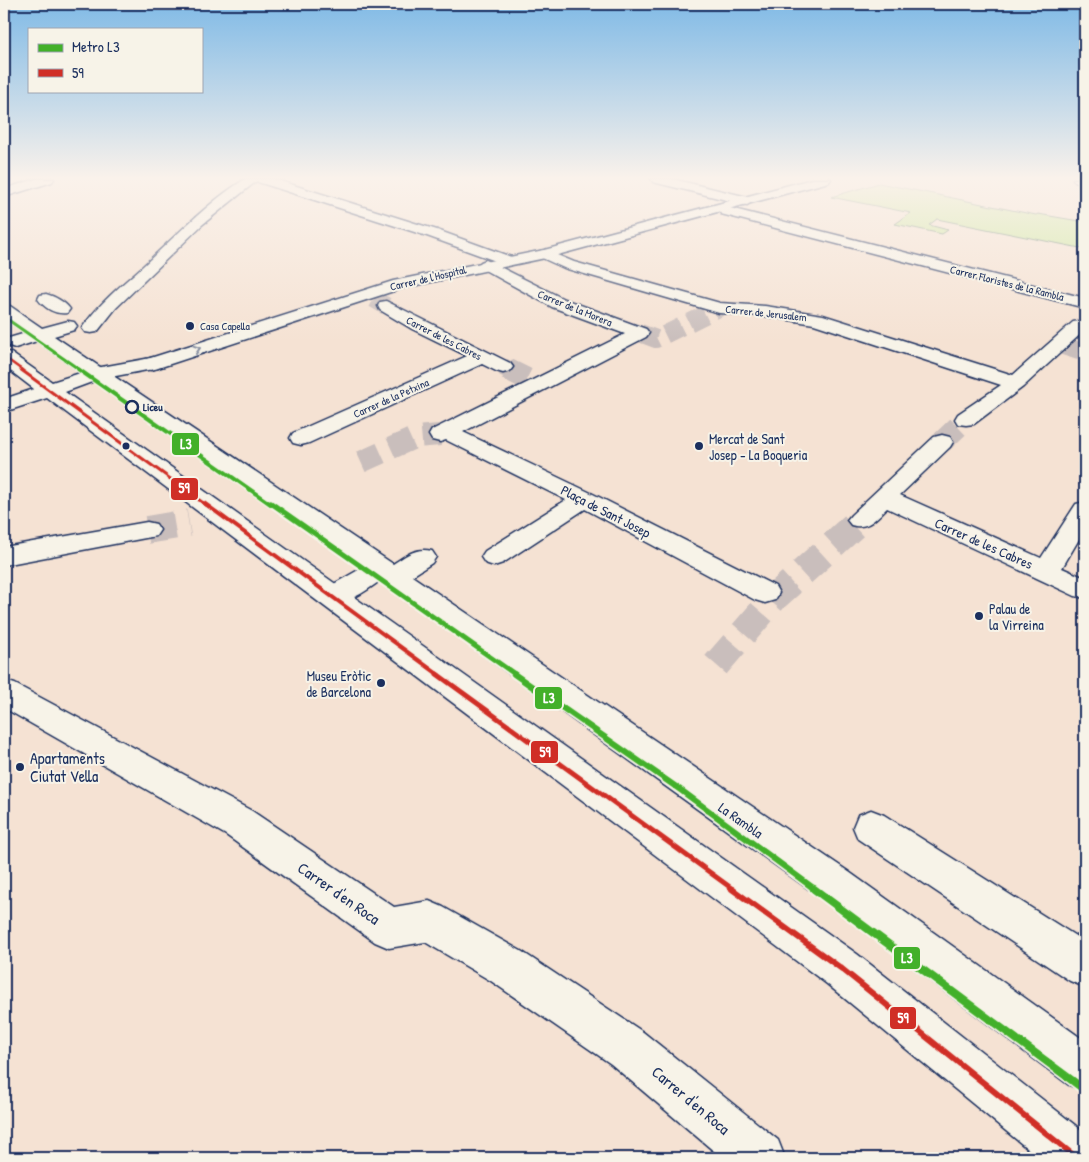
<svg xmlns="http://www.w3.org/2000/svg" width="1089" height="1162" font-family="'Patrick Hand',sans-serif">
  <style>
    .green { fill: #cde89f; stroke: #748c7e }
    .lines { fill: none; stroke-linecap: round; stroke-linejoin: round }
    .pedestrian-tunnel-far2 { stroke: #c9bebc; stroke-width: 18; stroke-dasharray: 18 9; stroke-linecap: butt }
    .pedestrian-tunnel-far1 { stroke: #c9bebc; stroke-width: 22; stroke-dasharray: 22 11; stroke-linecap: butt }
    .pedestrian-tunnel { stroke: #c9bebc; stroke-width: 28; stroke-dasharray: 28 14; stroke-linecap: butt }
    .pedestrian-casing { stroke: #1b2f5e; stroke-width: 3 }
    .minor-casing { stroke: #1b2f5e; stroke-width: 3 }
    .tertiary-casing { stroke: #1b2f5e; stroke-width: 3 }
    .pedestrian { fill: #f7f3e8; fill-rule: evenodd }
    .minor { fill: #f7f3e8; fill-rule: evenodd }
    .tertiary { fill: #f7f3e8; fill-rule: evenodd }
    .bus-1-far4-casing { stroke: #f7f3e8; stroke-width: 5 }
    .bus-1-far3-casing { stroke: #f7f3e8; stroke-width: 6 }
    .bus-1-far2-casing { stroke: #f7f3e8; stroke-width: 8 }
    .bus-1-far1-casing { stroke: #f7f3e8; stroke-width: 9 }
    .bus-1-casing { stroke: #f7f3e8; stroke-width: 10 }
    .bus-1-far4 { stroke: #d02e26; stroke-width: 2.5 }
    .bus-1-far3 { stroke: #d02e26; stroke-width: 3 }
    .bus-1-far2 { stroke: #d02e26; stroke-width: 4 }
    .bus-1-far1 { stroke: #d02e26; stroke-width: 5 }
    .bus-1 { stroke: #d02e26; stroke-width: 6 }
    .metro-1-far4-casing { stroke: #f7f3e8; stroke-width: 5.5 }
    .metro-1-far3-casing { stroke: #f7f3e8; stroke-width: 7 }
    .metro-1-far2-casing { stroke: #f7f3e8; stroke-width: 9 }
    .metro-1-far1-casing { stroke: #f7f3e8; stroke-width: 10 }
    .metro-1-casing { stroke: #f7f3e8; stroke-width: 12 }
    .metro-1-far4 { stroke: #43b02a; stroke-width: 3 }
    .metro-1-far3 { stroke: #43b02a; stroke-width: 4 }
    .metro-1-far2 { stroke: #43b02a; stroke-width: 5 }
    .metro-1-far1 { stroke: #43b02a; stroke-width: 6 }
    .metro-1 { stroke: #43b02a; stroke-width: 8 }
    .oneway { stroke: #8991a3 }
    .poi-dot { fill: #1b2f5e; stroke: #f7f3e8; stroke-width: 2 }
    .stop-dot { fill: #f7f3e8; stroke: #1b2f5e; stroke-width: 2.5 }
    .labels { text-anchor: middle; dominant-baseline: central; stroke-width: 4; stroke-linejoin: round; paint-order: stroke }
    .far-street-label { font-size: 11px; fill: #1b2f5e; stroke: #f7f3e8 }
    .far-poi-label { font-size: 11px; fill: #1b2f5e; stroke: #f7f3e8; text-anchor: start }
    .far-stop-label { font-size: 11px; font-weight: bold; fill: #1b2f5e; stroke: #f7f3e8; text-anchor: start }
    .poi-label { font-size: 14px; fill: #1b2f5e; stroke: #f7f3e8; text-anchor: start }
    .street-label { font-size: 14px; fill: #1b2f5e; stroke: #f7f3e8 }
    .near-poi-label { font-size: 16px; fill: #1b2f5e; stroke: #f7f3e8; text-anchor: start }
    .near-street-label { font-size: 16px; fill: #1b2f5e; stroke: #f7f3e8 }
    .line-badge { stroke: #f7f3e8; stroke-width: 2 }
    .badge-label { font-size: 14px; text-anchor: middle; font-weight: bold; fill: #fff }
  </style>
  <rect width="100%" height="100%" fill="#f5e2d3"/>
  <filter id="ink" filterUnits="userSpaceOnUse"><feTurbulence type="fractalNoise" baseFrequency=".02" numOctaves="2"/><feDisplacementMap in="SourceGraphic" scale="10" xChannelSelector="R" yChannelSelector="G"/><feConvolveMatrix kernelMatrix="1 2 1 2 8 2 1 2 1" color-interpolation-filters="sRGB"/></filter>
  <g filter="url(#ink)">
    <path class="green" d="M879 183 1036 215 1038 214 1085 222V249L937 219 929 225 948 230 942 234 895 224 911 213 831 197Z"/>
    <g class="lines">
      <path class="pedestrian-tunnel-far2" d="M374 299 386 306
        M640 333 656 339 719 308
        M1063 346 1085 353
        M503 367 509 370"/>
      <path class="pedestrian-tunnel-far1" d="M507 369 535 383
        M942 442 966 419
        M361 462 416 437 440 435"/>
      <path class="pedestrian-tunnel" d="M147 530 189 523
        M716 665 774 598 860 520"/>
      <defs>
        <path id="pedestrian" d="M256 179H274L437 230 514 258 517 261 514 264H504L427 236 258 182Z
          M726 207 1085 298V308L721 214 719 211Z
          M545 250 574 262 720 303 765 306 823 315 1013 375 1073 322 1079 321 1085 322V330L1023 387 974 424 966 425 958 424 955 419 958 414 1001 385 814 324 765 316 719 313 564 268 540 257 538 254 540 251Z
          M486 260 564 299 646 329 649 333 646 337 463 432 593 494 775 586 779 593 775 600 765 603 755 600 585 509 503 563 494 566 485 563 481 557 485 551 566 500 446 440 440 442 432 440 429 435 432 430 625 334 552 307 481 268 478 265 481 262Z
          M386 301 510 363 513 367 510 371 503 373 496 371 482 364 309 443 301 445 293 443 290 438 293 433 467 356 412 329 380 310 378 306 380 302Z
          M4 305 10 306 42 328 68 321 74 322 77 326 74 330 54 336 393 564C407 555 416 547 432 551L436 557 432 563 412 576 849 872 1085 1041V1092L1069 1085 821 898 380 581C365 591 351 604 332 599L328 592 332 585 362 568 37 341 15 348 9 346 6 342 9 338 26 333 4 318Z
          M942 435 950 437 953 442 950 447 900 495 1041 558 1076 504 1085 502V529L1062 568 1085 578V598L1075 596 887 508C875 519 868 530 851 525L847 520 851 515 934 437Z
          M147 522 156 524 160 530 156 536 4 565V547Z
          M4 681 15 684 252 811 394 907 429 901 443 907 521 951 643 1032 778 1140 785 1158H722L611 1064 491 981 425 942 389 948 375 942 226 835 4 708Z"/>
        <path id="minor" d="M36 179H54L52 182 4 197V189Z
          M245 179H259L203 224 116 308 97 332 91 333 85 332 82 328C99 303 121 286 143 266 176 236 207 203 245 179Z
          M651 179H672L752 198 753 201 747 205 653 182Z
          M1073 179H1085V184L1075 182Z
          M46 294C54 296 65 302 70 309L67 313C56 315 44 308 38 299L40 295Z
          M4 351 11 353 52 382 96 368 151 358 158 360 161 364 158 368 100 379 65 392 857 954 1085 1133V1158H1039L827 984 47 398 4 412V399L34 389 4 366Z
          M871 810 884 815 1085 942V987L1070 981 858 839 853 827 858 815Z"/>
        <path id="tertiary" d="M812 179H831L829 182 550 257 403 288 158 368 151 370 144 368 141 364 144 360 393 281 544 250Z"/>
      </defs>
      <use href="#pedestrian" class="pedestrian-casing"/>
      <use href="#minor" class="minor-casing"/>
      <use href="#tertiary" class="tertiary-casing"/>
      <use href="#pedestrian" class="pedestrian"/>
      <use href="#minor" class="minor"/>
      <use href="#tertiary" class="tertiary"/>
      <defs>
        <path id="bus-1-far4" d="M4 357 22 370"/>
        <path id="bus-1-far3" d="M20 369 206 505"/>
        <path id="bus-1-far2" d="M204 503 439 675"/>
        <path id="bus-1-far1" d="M437 674 734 890"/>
        <path id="bus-1" d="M732 889 842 969 1077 1158"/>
      </defs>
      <use href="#bus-1-far4" class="bus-1-far4-casing"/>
      <use href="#bus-1-far3" class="bus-1-far3-casing"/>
      <use href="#bus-1-far2" class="bus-1-far2-casing"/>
      <use href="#bus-1-far1" class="bus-1-far1-casing"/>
      <use href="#bus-1" class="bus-1-casing"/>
      <use href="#bus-1-far4" class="bus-1-far4"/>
      <use href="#bus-1-far3" class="bus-1-far3"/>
      <use href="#bus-1-far2" class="bus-1-far2"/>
      <use href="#bus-1-far1" class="bus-1-far1"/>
      <use href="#bus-1" class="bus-1"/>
      <defs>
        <path id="metro-1-far4" d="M4 317 80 370"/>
        <path id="metro-1-far3" d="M78 369 272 505"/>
        <path id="metro-1-far2" d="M271 503 516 675"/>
        <path id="metro-1-far1" d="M514 674 682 791 816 890"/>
        <path id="metro-1" d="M814 889 1085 1090"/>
      </defs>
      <use href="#metro-1-far4" class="metro-1-far4-casing"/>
      <use href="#metro-1-far3" class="metro-1-far3-casing"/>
      <use href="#metro-1-far2" class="metro-1-far2-casing"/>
      <use href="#metro-1-far1" class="metro-1-far1-casing"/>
      <use href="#metro-1" class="metro-1-casing"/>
      <use href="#metro-1-far4" class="metro-1-far4"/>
      <use href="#metro-1-far3" class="metro-1-far3"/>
      <use href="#metro-1-far2" class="metro-1-far2"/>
      <use href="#metro-1-far1" class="metro-1-far1"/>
      <use href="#metro-1" class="metro-1"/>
    </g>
    <defs><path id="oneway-chevron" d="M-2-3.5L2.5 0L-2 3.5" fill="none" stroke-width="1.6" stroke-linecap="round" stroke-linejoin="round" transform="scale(1.25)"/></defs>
    <use class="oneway" href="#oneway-chevron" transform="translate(197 349) rotate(-18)"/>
  </g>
  <linearGradient id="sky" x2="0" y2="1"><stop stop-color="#80bae6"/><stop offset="0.52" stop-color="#faf2eb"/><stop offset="1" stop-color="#faf2eb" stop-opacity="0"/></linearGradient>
  <rect width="1089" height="342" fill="url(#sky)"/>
  <g class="poi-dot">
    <circle cx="190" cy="326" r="5"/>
    <circle cx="126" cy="446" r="4.5"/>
    <circle cx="699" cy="446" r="5"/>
    <circle cx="979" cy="616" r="5"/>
    <circle cx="381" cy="683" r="5"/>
    <circle cx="20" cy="767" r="5"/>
  </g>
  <circle class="stop-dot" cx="132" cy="407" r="6"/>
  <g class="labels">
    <g class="far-street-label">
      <text transform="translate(428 278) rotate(-13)">Carrer de l'Hospital</text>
      <text transform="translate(1007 283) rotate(14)">Carrer Floristes de la Rambla</text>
      <text transform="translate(575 308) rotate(22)">Carrer de la Morera</text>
      <text transform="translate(766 313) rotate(6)">Carrer de Jerusalem</text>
      <text transform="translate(444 338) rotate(27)">Carrer de les Cabres</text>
      <text transform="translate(391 398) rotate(-24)">Carrer de la Petxina</text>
    </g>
    <g class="far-poi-label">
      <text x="200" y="326">Casa Capella</text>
    </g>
    <g class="far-stop-label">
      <text x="143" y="407">Liceu</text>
    </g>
    <g class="poi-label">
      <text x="709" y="438">Mercat de Sant<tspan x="709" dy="16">Josep - La Boqueria</tspan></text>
      <text x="989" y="608">Palau de<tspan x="989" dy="16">la Virreina</tspan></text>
      <text x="371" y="675" text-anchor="end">Museu Eròtic<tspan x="371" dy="16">de Barcelona</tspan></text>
    </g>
    <g class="street-label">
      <text transform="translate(606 511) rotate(27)">Plaça de Sant Josep</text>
      <text transform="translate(984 543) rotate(24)">Carrer de les Cabres</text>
      <text transform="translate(741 820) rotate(35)">La Rambla</text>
    </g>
    <g class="near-poi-label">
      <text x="30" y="758">Apartaments<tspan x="30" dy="18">Ciutat Vella</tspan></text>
    </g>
    <g class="near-street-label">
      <text transform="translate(339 893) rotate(35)">Carrer d'en Roca</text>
      <text transform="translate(691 1100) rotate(40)">Carrer d'en Roca</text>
    </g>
  </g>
  <g class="line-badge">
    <rect x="171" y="432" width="29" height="24" rx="5" fill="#43b02a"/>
    <rect x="170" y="477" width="29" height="24" rx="5" fill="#d02e26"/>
    <rect x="534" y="686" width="29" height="24" rx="5" fill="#43b02a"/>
    <rect x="530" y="740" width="29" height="24" rx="5" fill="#d02e26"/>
    <rect x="893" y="946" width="28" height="24" rx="5" fill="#43b02a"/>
    <rect x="889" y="1006" width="28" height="24" rx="5" fill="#d02e26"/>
  </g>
  <g class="badge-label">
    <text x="186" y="449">L3</text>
    <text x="184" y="493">59</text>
    <text x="549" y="703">L3</text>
    <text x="545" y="757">59</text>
    <text x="907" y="963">L3</text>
    <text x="903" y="1023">59</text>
  </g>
  <rect width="1089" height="1162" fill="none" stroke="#f7f3e8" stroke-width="20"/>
  <rect x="10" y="10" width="1069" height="1142" fill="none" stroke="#1b2f5e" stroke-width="2" filter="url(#ink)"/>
  <rect x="28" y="28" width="175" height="65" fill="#f7f3e8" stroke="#9fa5b1"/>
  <rect x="38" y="44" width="25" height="8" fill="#43b02a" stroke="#9fa5b1"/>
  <text x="72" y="52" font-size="15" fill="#1b2f5e">Metro L3</text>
  <rect x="38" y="69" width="25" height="8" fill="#d02e26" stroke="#9fa5b1"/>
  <text x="72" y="78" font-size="15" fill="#1b2f5e">59</text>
</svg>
